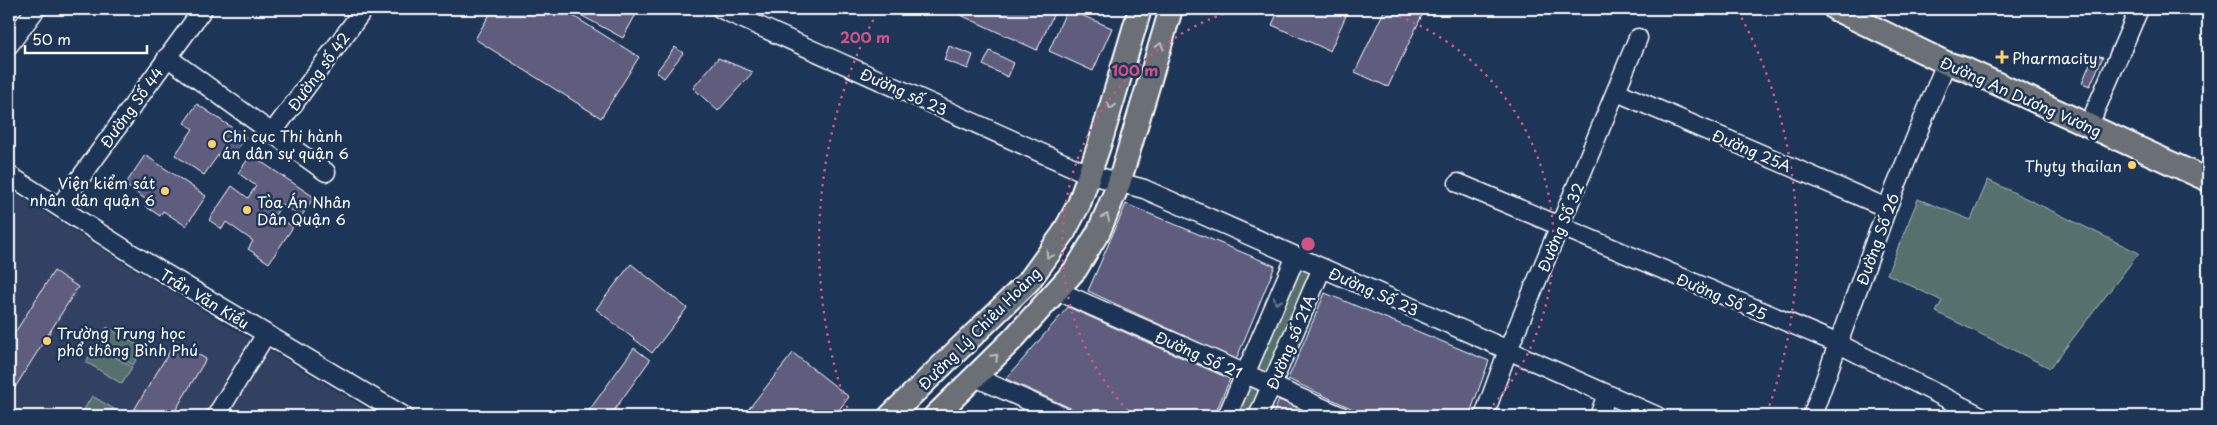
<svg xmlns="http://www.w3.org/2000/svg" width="2217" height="425" font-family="'Playpen Sans',sans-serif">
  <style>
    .built { fill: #304162 }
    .green { fill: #56706d; stroke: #aab8b6 }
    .building { fill: #5e5d7d; stroke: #fff }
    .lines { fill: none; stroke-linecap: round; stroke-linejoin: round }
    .minor-casing { stroke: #fff; stroke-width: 21 }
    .major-casing { stroke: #fff; stroke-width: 26 }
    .minor { stroke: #1d3557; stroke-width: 18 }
    .major { stroke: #6a7074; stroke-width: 22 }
    .oneway { stroke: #bcbfc0 }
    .oneway2 { stroke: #6c7c92 }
    .ring { fill: none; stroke: #d15284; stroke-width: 2.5; stroke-dasharray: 2.5 5 }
    .poi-dot { fill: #ffd166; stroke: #1d3557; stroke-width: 2 }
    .labels { text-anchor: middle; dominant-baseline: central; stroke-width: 5; stroke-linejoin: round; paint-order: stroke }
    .poi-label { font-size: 15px; fill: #fff; stroke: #1d3557; text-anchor: start }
    .street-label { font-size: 15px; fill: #fff; stroke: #1d3557 }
    .centre { fill: #d15284; stroke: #1d3557; stroke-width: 2.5 }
    .ring-label { font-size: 15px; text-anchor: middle; font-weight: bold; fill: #d15284; stroke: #1d3557; stroke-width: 5; stroke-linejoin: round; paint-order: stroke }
  </style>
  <rect width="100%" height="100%" fill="#1d3557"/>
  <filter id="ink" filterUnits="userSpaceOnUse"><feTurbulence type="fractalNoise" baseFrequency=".02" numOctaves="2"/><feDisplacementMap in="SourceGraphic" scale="10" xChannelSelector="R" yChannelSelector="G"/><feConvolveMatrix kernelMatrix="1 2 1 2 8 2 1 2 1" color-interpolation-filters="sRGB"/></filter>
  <g filter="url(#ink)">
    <path class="built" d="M9 190 132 268 379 416H9Z"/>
    <path class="green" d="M1988 180 2139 253 2050 368 1936 312 1942 301 1887 274 1918 199 1971 220Z
      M1298 268 1313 274 1268 379 1253 371Z
      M107 327 143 348 133 365 97 344Z
      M96 345 132 367 122 384 86 362Z
      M1248 382 1264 388 1252 416H1233Z
      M92 396 126 416H80Z"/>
    <path class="building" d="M493 9H562L639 57 601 118 475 39Z
      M572 9H625L636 14 623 38 571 10Z
      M955 9H1056L1037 50 954 12Z
      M1067 9 1112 28 1093 71 1049 51Z
      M1279 9H1349L1330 51 1272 25Z
      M1385 9H1425L1388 87 1355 72Z
      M949 46 973 55 968 69 944 60Z
      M675 47 683 53 664 78 656 72Z
      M990 51 1014 63 1008 77 983 65Z
      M2094 54 2103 57 2090 86 2082 83Z
      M718 58 753 72 718 111 693 88Z
      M197 104 246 137 231 158 221 151 204 175 175 155 193 129 184 123Z
      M145 155 206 196 186 226 163 211 160 216 145 206 148 201 125 185Z
      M251 155 314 197 301 217 282 204 275 215 293 227 269 263 248 249 253 241 226 222 222 229 209 220 232 186 248 198 256 186 238 173Z
      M1126 204 1275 266 1236 360 1088 291Z
      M631 264 687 308 652 353 596 309Z
      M54 271 78 287 9 397V342Z
      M1325 293 1489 361 1469 416H1368L1288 379Z
      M1068 307 1230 379 1214 416H1088L1006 379Z
      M176 341 206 359 172 416H144L134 410Z
      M634 348 650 360 610 416H585Z
      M793 353 849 397 834 416H743Z
      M1279 400 1319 416H1272Z"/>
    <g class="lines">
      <defs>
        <path id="minor" d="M721 9 1088 174 1144 189 1657 416
          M9 45 36 9
          M167 57 326 172
          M1617 92 1887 208
          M2089 125 2139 9
          M272 133 364 9
          M9 175 134 255 404 416
          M1458 183 1839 344 1981 416
          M60 206 203 9
          M1058 291 1341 416
          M975 377 1062 416
          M216 416 266 334
          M1227 416 1296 256
          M1258 416 1322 268
          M1484 416 1508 350 1638 38
          M1599 416 1607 394
          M1812 416 1887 208 1946 63"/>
        <path id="major" d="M1835 9 1946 63 1965 69 2208 180
          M890 416 1029 281 1063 234 1079 204 1101 140 1140 9
          M935 416 1014 338 1076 269 1099 231 1119 183 1171 9"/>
      </defs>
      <use href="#minor" class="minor-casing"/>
      <use href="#major" class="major-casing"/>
      <use href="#minor" class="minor"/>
      <use href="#major" class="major"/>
    </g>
    <defs><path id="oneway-chevron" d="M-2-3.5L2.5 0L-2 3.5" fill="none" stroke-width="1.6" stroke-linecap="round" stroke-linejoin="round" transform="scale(1.25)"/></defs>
    <g class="oneway">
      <use href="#oneway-chevron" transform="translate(1160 46) rotate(-74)"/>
      <use href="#oneway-chevron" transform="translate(1111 106) rotate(107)"/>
      <use href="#oneway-chevron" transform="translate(1106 217) rotate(-65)"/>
      <use href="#oneway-chevron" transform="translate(1049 255) rotate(123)"/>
      <use href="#oneway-chevron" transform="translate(995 357) rotate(-45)"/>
    </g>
    <use class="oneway2" href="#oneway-chevron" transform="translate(1277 301) rotate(113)"/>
  </g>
  <g class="ring">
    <path d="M1133 416A245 245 0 0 1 1238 9M1378 9A245 245 0 0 1 1483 416"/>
    <path d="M850 415A489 489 0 0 1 878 11M1738 11A489 489 0 0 1 1766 415"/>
  </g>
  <g class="poi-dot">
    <path d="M1999.5 49.5h5v5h5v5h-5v5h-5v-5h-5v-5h5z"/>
    <circle cx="212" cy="144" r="5"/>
    <circle cx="2132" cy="165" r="5"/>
    <circle cx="165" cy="191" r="5"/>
    <circle cx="247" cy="210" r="5"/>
    <circle cx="47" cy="341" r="5"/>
  </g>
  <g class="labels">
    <g class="poi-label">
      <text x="2012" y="57">Pharmacity</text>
      <text x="222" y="135">Chi cục Thi hành<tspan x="222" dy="17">án dân sự quận 6</tspan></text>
      <text x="2122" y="165" text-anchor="end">Thyty thailan</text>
      <text x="155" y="182" text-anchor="end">Viện kiểm sát<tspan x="155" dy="17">nhân dân quận 6</tspan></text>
      <text x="257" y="201">Tòa Án Nhân<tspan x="257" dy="17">Dân Quận 6</tspan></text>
      <text x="57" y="332">Trường Trung học<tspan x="57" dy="17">phổ thông Bình Phú</tspan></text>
    </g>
    <g class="street-label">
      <text transform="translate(318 71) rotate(-54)">Đường số 42</text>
      <text transform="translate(904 91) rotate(24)">Đường số 23</text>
      <text transform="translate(2021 96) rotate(24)">Đường An Dương Vương</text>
      <text transform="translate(131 107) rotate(-54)">Đường Số 44</text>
      <text transform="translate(1752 150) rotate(23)">Đường 25A</text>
      <text transform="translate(1560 227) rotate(-67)">Đường Số 32</text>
      <text transform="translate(1877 239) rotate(-70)">Đường Số 26</text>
      <text transform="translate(1374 291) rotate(24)">Đường Số 23</text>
      <text transform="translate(1722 296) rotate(23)">Đường Số 25</text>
      <text transform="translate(205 298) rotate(31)">Trần Văn Kiểu</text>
      <text transform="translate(979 328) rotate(-45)">Đường Lý Chiêu Hoàng</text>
      <text transform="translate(1290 342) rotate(-67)">Đường số 21A</text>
      <text transform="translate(1199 354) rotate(24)">Đường Số 21</text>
    </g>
  </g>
  <circle cx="1308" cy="244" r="8" class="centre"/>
  <g class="ring-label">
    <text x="865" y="43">200 m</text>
    <text x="1135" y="76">100 m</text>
  </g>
  <rect width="2217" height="425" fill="none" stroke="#1d3557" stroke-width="30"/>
  <rect x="15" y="15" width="2187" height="395" fill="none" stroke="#fff" stroke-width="2" filter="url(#ink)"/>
  <path d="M25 45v8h122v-8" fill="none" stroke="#ffffff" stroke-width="2.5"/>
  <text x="32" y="45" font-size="15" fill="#ffffff" stroke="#1d3557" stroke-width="4" paint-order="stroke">50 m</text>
</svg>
